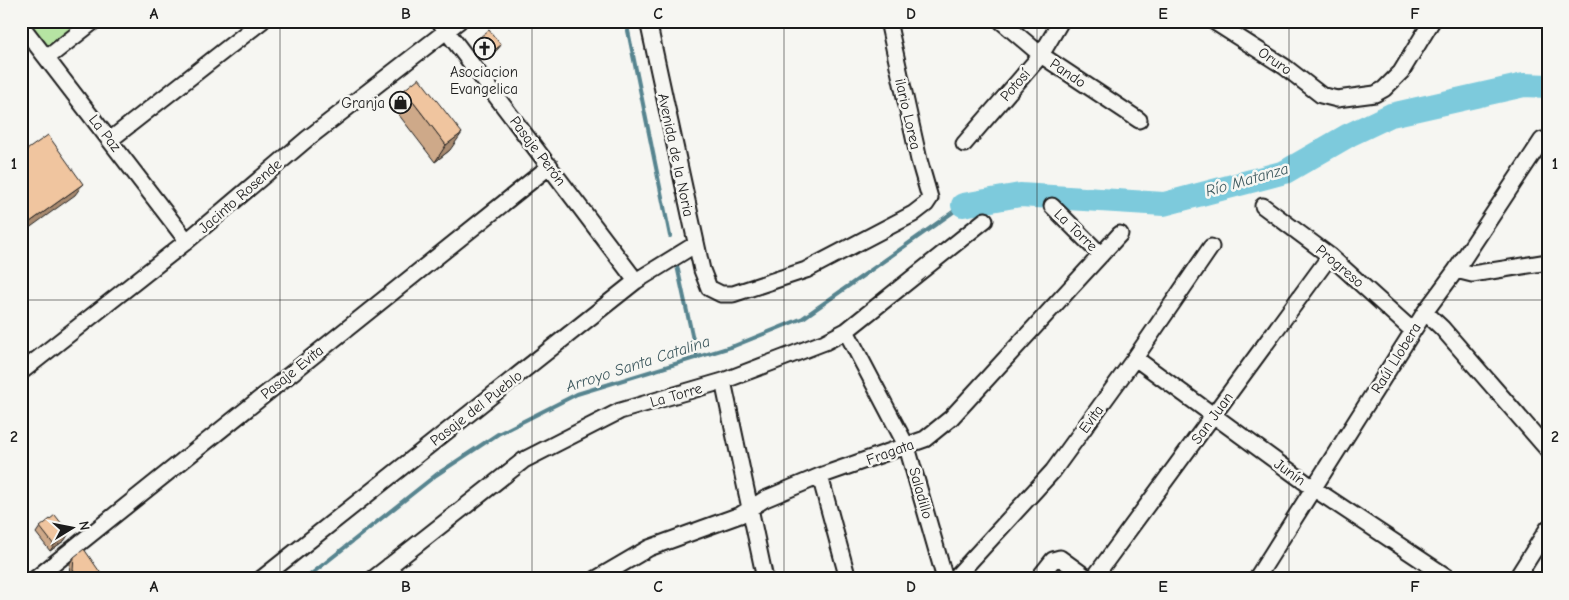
<svg xmlns="http://www.w3.org/2000/svg" width="1569" height="600" font-family="'Comic Neue',sans-serif">
  <style>
    .green { fill: #b6e4a3; stroke: #698060 }
    .lines { fill: none; stroke-linecap: round; stroke-linejoin: round }
    .stream { stroke: #56848f; stroke-width: 4 }
    .river { stroke: #7dcadc; stroke-width: 24 }
    .minor-casing { stroke: #1c1c1c; stroke-width: 19 }
    .minor { stroke: #f6f6f2; stroke-width: 15 }
    .wall { fill: #cea989; stroke: #1c1c1c }
    .shaded-wall { fill: #a88a6f; stroke: #1c1c1c }
    .building { fill: #f0c59f; stroke: #1c1c1c }
    .grid { fill: none; stroke: #1c1c1c; stroke-width: 1; stroke-opacity: 0.55 }
    .labels { text-anchor: middle; dominant-baseline: central; stroke-width: 5; stroke-linejoin: round; paint-order: stroke }
    .street-label { font-size: 15px; fill: #1c1c1c; stroke: #f6f6f2 }
    .poi-label { font-size: 15px; fill: #1c1c1c; stroke: #f6f6f2 }
    .water-label { font-size: 16px; font-style: italic; fill: #3e595f; stroke: #f6f6f2 }
    .neatline { fill: none; stroke: #1c1c1c; stroke-width: 2 }
    .grid-label { font-size: 16px; text-anchor: middle; font-weight: bold; fill: #1c1c1c }
  </style>
  <rect width="100%" height="100%" fill="#f6f6f2"/>
  <filter id="ink" filterUnits="userSpaceOnUse"><feTurbulence type="fractalNoise" baseFrequency=".02" numOctaves="2"/><feDisplacementMap in="SourceGraphic" scale="10" xChannelSelector="R" yChannelSelector="G"/><feConvolveMatrix kernelMatrix="1 2 1 2 8 2 1 2 1" color-interpolation-filters="sRGB"/></filter>
  <g filter="url(#ink)">
    <path class="green" d="M24 21H87L46 52Z"/>
    <g class="lines">
      <path class="stream" d="M626 21 670 236
        M676 261 697 358
        M305 579 436 475 498 434 577 394 734 346 803 318 963 205"/>
      <path class="river" d="M963 205 1020 195 1164 204 1285 172 1349 135 1391 115 1524 85 1548 86"/>
      <defs>
        <path id="minor" d="M439 21 636 281
          M648 21 702 270 709 288 721 294H733L806 270 913 214 926 204 930 198 919 160 888 21
          M1001 21 1041 55 1139 120
          M1213 21 1285 67 1321 95 1337 99 1375 94 1384 89 1401 72 1432 21
          M21 25 187 241
          M47 58 94 21
          M110 140 262 21
          M964 144 1041 55 1061 21
          M1052 206 1101 255
          M1263 206 1330 256 1413 331
          M1456 270 1472 274 1548 262
          M1425 312 1442 328 1548 450
          M846 331 907 447 945 579
          M1135 358 1313 488 1450 579
          M21 372 187 241 307 139 459 21
          M723 381 765 579
          M820 476 848 579
          M389 566 398 579
          M35 579 550 166
          M261 579 636 281 696 244
          M373 579 524 460 620 411 723 381 825 342 846 331 985 220
          M596 579 649 548 740 515 765 499 820 476 925 439 951 418 1120 234
          M954 579 1053 471 1135 358 1211 247
          M1038 579 1053 560 1060 558 1089 579
          M1093 579 1330 256
          M1256 579 1425 312 1456 270 1542 140
          M1516 579 1548 528"/>
      </defs>
      <use href="#minor" class="minor-casing"/>
      <use href="#minor" class="minor"/>
    </g>
    <path class="wall" d="M476 40 501 45 496 51 483 61 472 46Z
      M404 90 450 150 435 162 392 106Z
      M40 527 65 540 50 551 36 533Z
      M74 557 104 578 103 579H71L69 576 70 563Z"/>
    <path class="shaded-wall" d="M501 45 496 51 483 61 488 55Z
      M462 133 450 150 435 162 446 145Z
      M83 184 75 195 21 234 23 227Z
      M29 235 21 246V241Z
      M69 533 65 540 50 551 54 545Z"/>
    <path class="building" d="M489 30 501 45 488 55 476 40Z
      M419 78 462 133 446 145 404 90Z
      M48 135 83 184 23 227 29 235 21 241V154Z
      M55 515 69 533 54 545 40 527Z
      M84 549 104 578 102 579H80L73 570 74 557Z"/>
  </g>
  <path class="grid" d="M280 21V579M532 21V579M784 21V579M1037 21V579M1289 21V579M21 300H1548"/>
  <defs>
    <symbol id="church-ring" viewBox="-11 -11 22 22"><circle r="9.5" fill="#f6f6f2" stroke="#1c1c1c" stroke-width="1.5"/><path d="M-1.2-6h2.4v3.5h3.3v2.4h-3.3V6h-2.4V-.1h-3.3v-2.4h3.3Z" fill="#1c1c1c"/></symbol>
    <symbol id="shop-ring" viewBox="-11 -11 22 22"><circle r="9.5" fill="#f6f6f2" stroke="#1c1c1c" stroke-width="1.5"/><path d="M-5-2.5h2.3a2.7 3.5 0 0 1 5.4 0H5L5.5 6h-11ZM-1.5-2.5h3a1.5 2.3 0 0 0-3 0Z" fill="#1c1c1c"/></symbol>
  </defs>
  <g fill-rule="evenodd">
    <use href="#church-ring" x="472" y="36" width="25" height="25"/>
    <use href="#shop-ring" x="388" y="90" width="25" height="25"/>
  </g>
  <g class="labels">
    <g class="street-label">
      <text transform="translate(1275 61) rotate(34)">Oruro</text>
      <text transform="translate(1068 73) rotate(34)">Pando</text>
      <text transform="translate(1015 85) rotate(-49)">Potosí</text>
      <text transform="translate(908 114) rotate(77)">ilario Lorea</text>
      <text transform="translate(105 133) rotate(52)">La Paz</text>
      <text transform="translate(538 151) rotate(53)">Pasaje Perón</text>
      <text transform="translate(676 155) rotate(78)">Avenida de la Noria</text>
      <text transform="translate(240 196) rotate(-41)">Jacinto Rosende</text>
      <text transform="translate(1076 230) rotate(44)">La Torre</text>
      <text transform="translate(1340 266) rotate(40)">Progreso</text>
      <text transform="translate(1396 358) rotate(-58)">Raúl Llobera</text>
      <text transform="translate(292 372) rotate(-39)">Pasaje Evita</text>
      <text transform="translate(676 395) rotate(-16)">La Torre</text>
      <text transform="translate(476 408) rotate(-38)">Pasaje del Pueblo</text>
      <text transform="translate(1212 418) rotate(-54)">San Juan</text>
      <text transform="translate(1091 419) rotate(-54)">Evita</text>
      <text transform="translate(890 452) rotate(-20)">Fragata</text>
      <text transform="translate(1290 472) rotate(36)">Junín</text>
      <text transform="translate(921 493) rotate(74)">Saladillo</text>
    </g>
    <g class="poi-label">
      <text x="484" y="72">Asociacion<tspan x="484" dy="17">Evangelica</tspan></text>
      <text x="385" y="103" text-anchor="end">Granja</text>
    </g>
    <g class="water-label">
      <text transform="translate(1247 180) rotate(-16)">Río Matanza</text>
      <text transform="translate(638 364) rotate(-18)">Arroyo Santa Catalina</text>
    </g>
  </g>
  <rect width="1569" height="600" fill="none" stroke="#f6f6f2" stroke-width="55"/>
  <g transform="translate(72 528) rotate(80)" stroke="#f6f6f2" stroke-width="4" paint-order="stroke">
  <path d="M0-4L9 19L0 12L-9 19Z" fill="#1c1c1c"/>
  <text y="-8" font-size="14" font-weight="bold" text-anchor="middle" fill="#1c1c1c">N</text>
  </g>
  <rect x="28" y="28" width="1514" height="544" class="neatline"/>
  <g class="grid-label">
    <text x="154" y="19">A</text>
    <text x="406" y="19">B</text>
    <text x="658" y="19">C</text>
    <text x="911" y="19">D</text>
    <text x="1163" y="19">E</text>
    <text x="1415" y="19">F</text>
    <text x="14" y="169">1</text>
    <text x="1555" y="169">1</text>
    <text x="14" y="442">2</text>
    <text x="1555" y="442">2</text>
    <text x="154" y="592">A</text>
    <text x="406" y="592">B</text>
    <text x="658" y="592">C</text>
    <text x="911" y="592">D</text>
    <text x="1163" y="592">E</text>
    <text x="1415" y="592">F</text>
  </g>
</svg>
